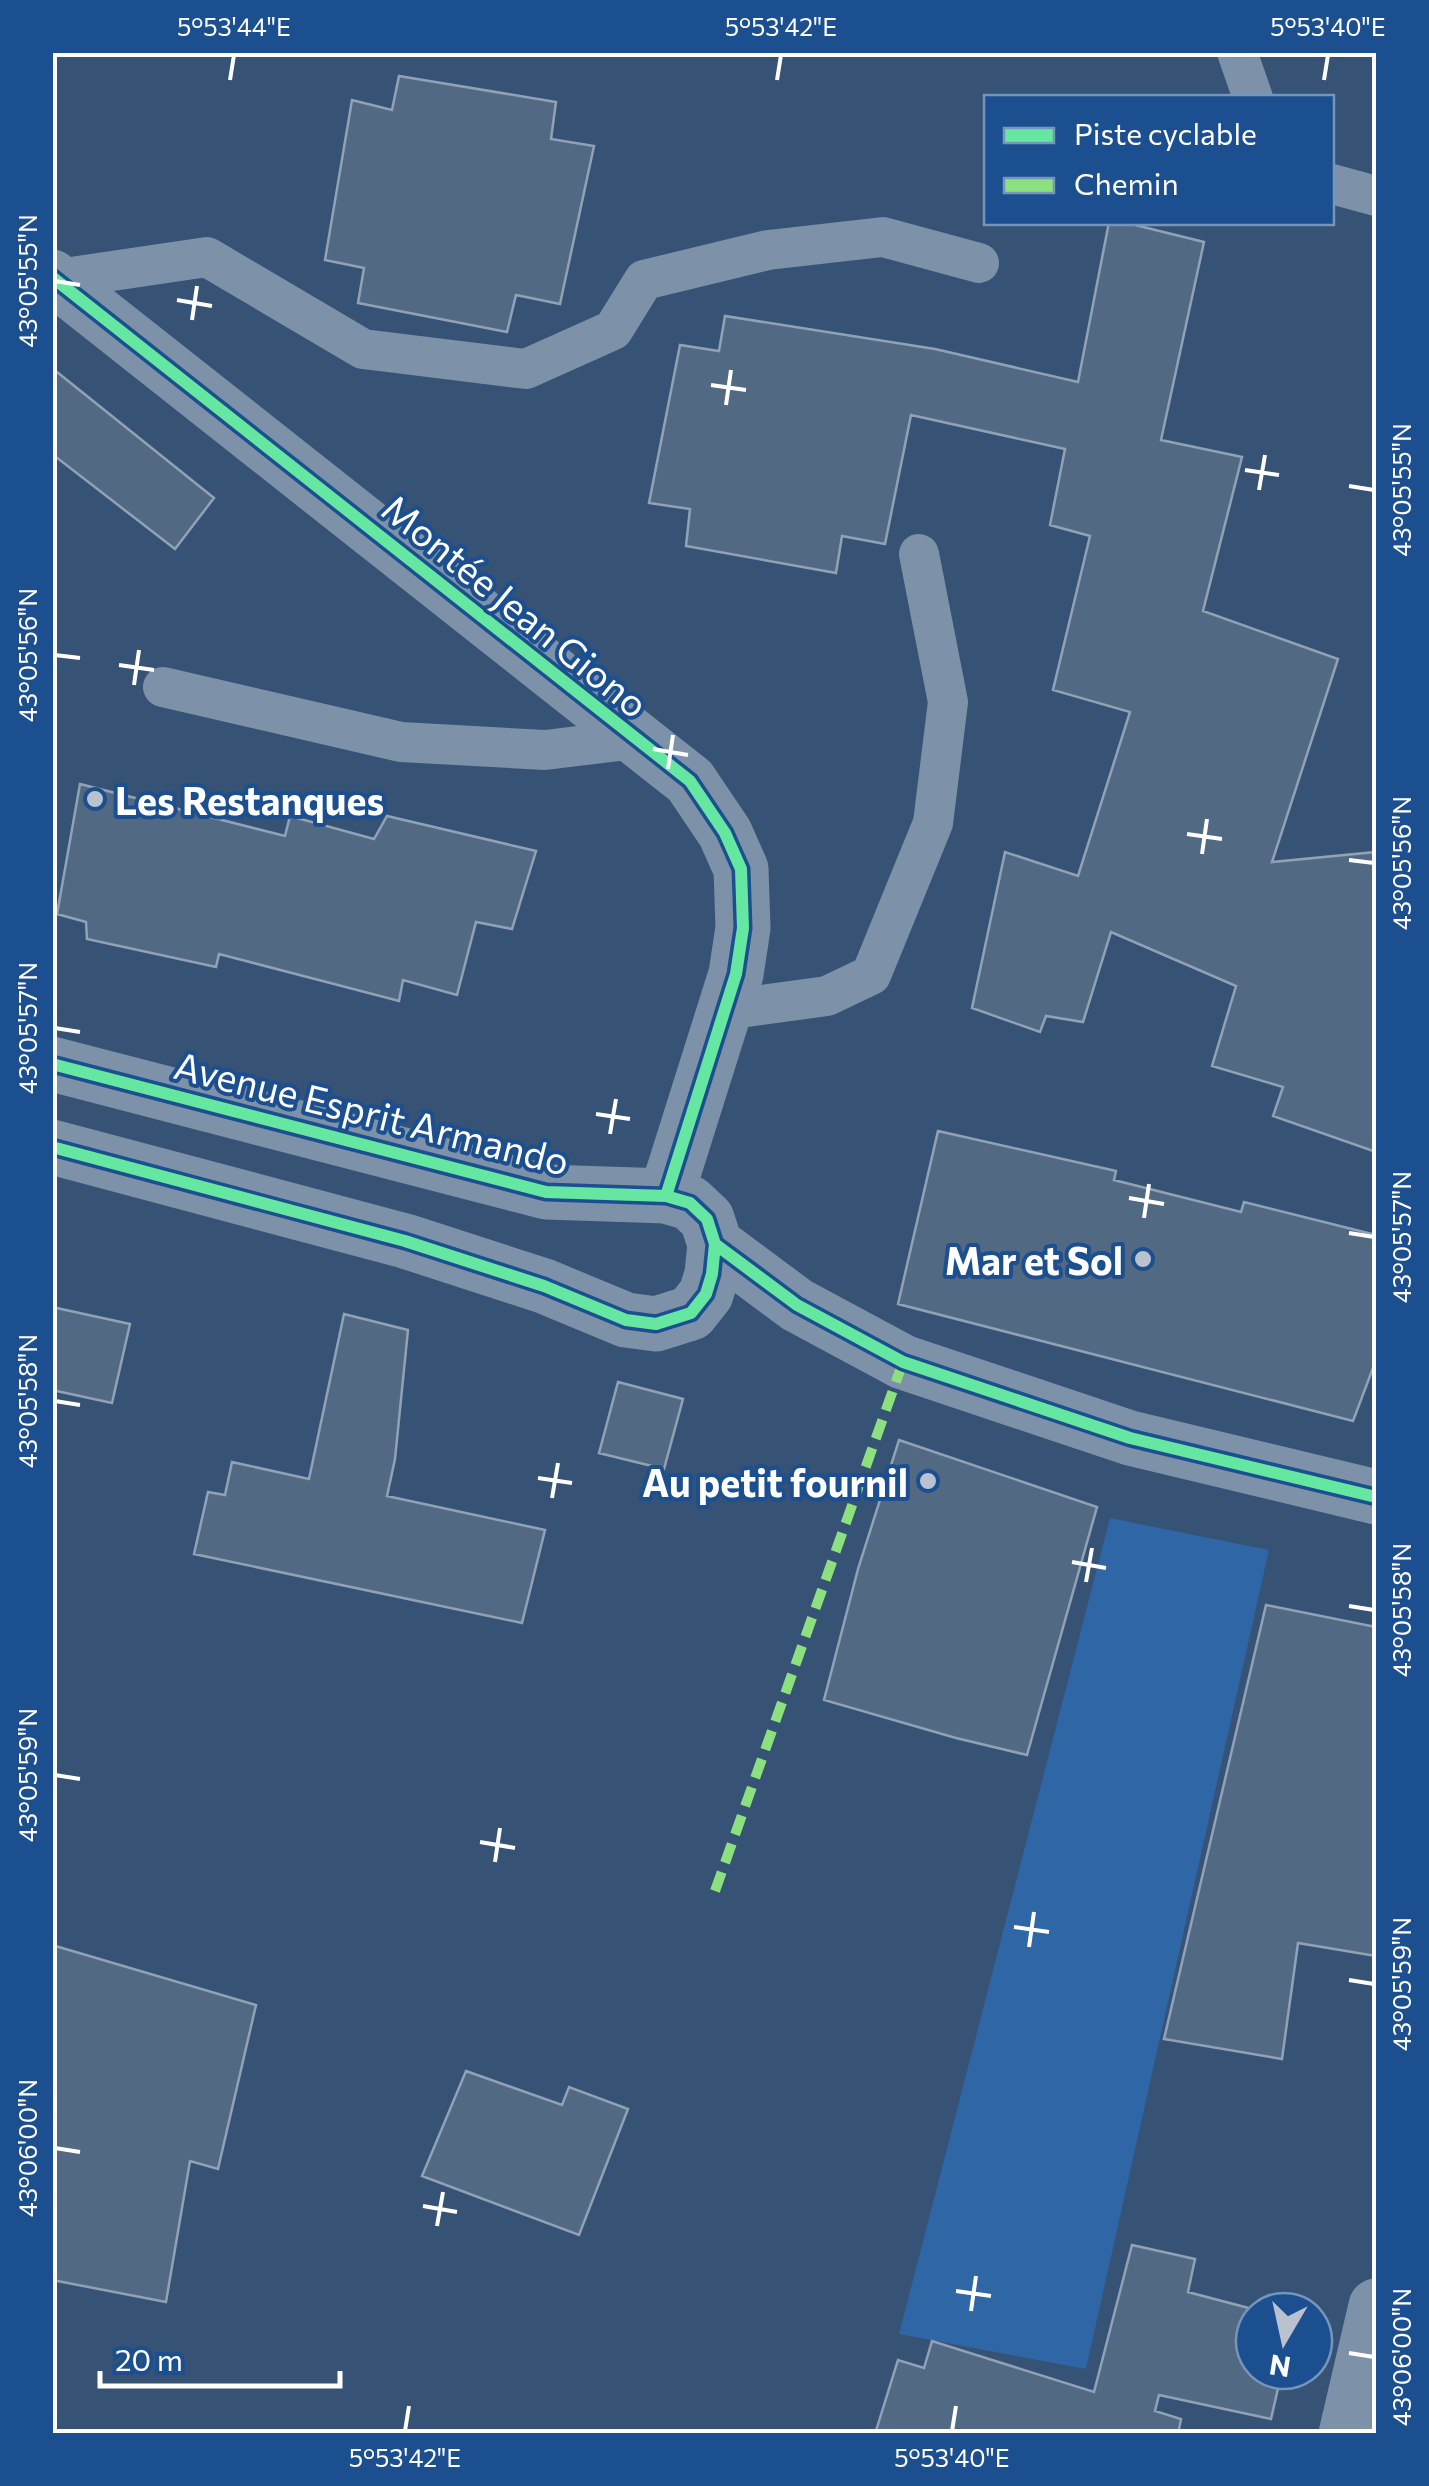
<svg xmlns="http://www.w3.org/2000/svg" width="1429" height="2486" font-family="Commissioner,sans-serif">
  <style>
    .green { fill: #2f66a5 }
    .building { fill: #526984; stroke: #92a2b6; stroke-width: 2.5 }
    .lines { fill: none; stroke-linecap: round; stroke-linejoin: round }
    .service { stroke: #7d92a8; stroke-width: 40 }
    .minor { stroke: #7d92a8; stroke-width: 55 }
    .tertiary { stroke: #7d92a8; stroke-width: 55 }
    .quiet { stroke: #8de07e; stroke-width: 10; stroke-dasharray: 20 10; stroke-linecap: butt }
    .cycleway-casing { stroke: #1b4f8f; stroke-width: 19 }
    .cycleway { stroke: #66e7a1; stroke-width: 12 }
    .ticks { fill: none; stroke: #fff; stroke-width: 4 }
    .poi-dot { fill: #b9c2ce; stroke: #1b4f8f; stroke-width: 4 }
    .labels { text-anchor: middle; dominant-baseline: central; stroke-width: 8; stroke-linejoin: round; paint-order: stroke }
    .street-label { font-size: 38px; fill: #fff; stroke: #1b4f8f }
    .poi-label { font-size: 38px; font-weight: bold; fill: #fff; stroke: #1b4f8f; text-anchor: end }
    .neatline { fill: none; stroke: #fff; stroke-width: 4 }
    .ticks-label { font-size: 25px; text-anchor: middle; fill: #fff }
  </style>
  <rect width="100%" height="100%" fill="#365274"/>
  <path class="green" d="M1110 1518 1269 1550 1086 2369 899 2334Z"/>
  <path class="building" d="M399 76 556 102 551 139 594 146 560 304 516 295 507 332 358 303 364 268 325 260 352 100 392 110Z
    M1109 222H1123L1204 242 1161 440 1242 457 1203 611 1338 659 1272 862 1376 852V1152L1273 1116 1283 1087 1212 1066 1236 986 1111 932 1083 1022 1046 1016 1040 1032 972 1008 1005 852 1078 876 1130 712 1053 690 1090 536 1050 525 1065 449 911 415 885 544 842 536 836 573 686 546 690 509 649 503 680 345 719 351 725 316 935 349 1078 382Z
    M52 368 214 498 175 549 52 454Z
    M80 784 285 836 290 816 374 839 387 816 536 851 512 929 476 922 457 995 403 980 399 1001 219 954 216 967 87 939 86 922 57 914Z
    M938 1131 1116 1171 1114 1180 1241 1212 1244 1202 1376 1235V1360L1353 1421 898 1304Z
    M52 1307 130 1324 112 1403 52 1390Z
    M344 1314 408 1330 395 1459 387 1496 545 1530 522 1623 194 1554 208 1492 225 1495 232 1462 309 1479Z
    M618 1382 683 1399 664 1469 599 1453Z
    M899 1440 1097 1507 1027 1755 956 1738 824 1700 858 1569Z
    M1266 1605 1376 1627V1956L1298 1943 1282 2059 1164 2039Z
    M52 1945 256 2005 218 2169 190 2161 166 2302 52 2280Z
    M466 2071 562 2105 569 2087 628 2109 579 2235 422 2176Z
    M1132 2245 1195 2259 1188 2292 1260 2311H1254V2371H1282L1271 2419 1159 2395 1155 2411 1181 2419 1178 2434H875L898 2360 924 2368 932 2341 1094 2392Z"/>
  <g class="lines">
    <path class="service" d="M1237 52 1253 98
      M1332 184 1376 196
      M58 279 207 257 363 349 526 369 613 330 644 280 768 250 883 237 979 263
      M163 687 401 742 545 750 635 739
      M725 1010 827 996 871 975 933 823 948 702 919 554"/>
    <path class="minor" d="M52 277 690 781 725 833 741 869 743 928 736 974 666 1196
      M1346 2434 1376 2306"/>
    <path class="tertiary" d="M52 1064 546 1192 666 1196 690 1203 707 1219 715 1244 712 1274 706 1294 691 1313 656 1324 626 1320 544 1286 405 1241 52 1147
      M715 1244 797 1305 903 1362 1130 1438 1376 1497"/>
    <path class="quiet" d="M715 1891 903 1362"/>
    <defs>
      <path id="cycleway" d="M52 277 690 781 725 833 741 869 743 928 736 974 666 1196
        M52 1064 546 1192 666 1196 690 1203 707 1219 715 1244 712 1274 706 1294 691 1313 656 1324 626 1320 544 1286 405 1241 52 1147
        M715 1244 797 1305 903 1362 1130 1438 1376 1497"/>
    </defs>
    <use href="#cycleway" class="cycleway-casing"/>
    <use href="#cycleway" class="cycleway"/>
  </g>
  <path class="ticks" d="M230 80 234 55M777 80 781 55M1324 80 1328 55M55 281 80 285M177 300 212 306M192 320 197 286M711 385 746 390M726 405 731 370M1245 470 1279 475M1349 486 1374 490M1259 490 1265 455M55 655 80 658M119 665 154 670M134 685 139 650M653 749 688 755M668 769 673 735M1187 834 1222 839M1202 854 1207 819M1349 860 1374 863M55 1028 80 1032M596 1114 630 1119M610 1134 616 1099M1129 1198 1164 1204M1144 1218 1149 1184M1349 1233 1374 1237M55 1401 80 1405M538 1478 572 1483M552 1498 558 1463M1072 1562 1106 1568M1086 1582 1092 1548M1349 1606 1374 1610M55 1775 80 1779M480 1842 515 1848M495 1862 500 1828M1014 1927 1049 1932M1029 1947 1034 1912M1349 1980 1374 1984M55 2148 80 2152M423 2206 457 2212M437 2226 443 2192M956 2291 991 2296M971 2311 976 2276M1349 2353 1374 2357M405 2431 409 2406M952 2431 956 2406"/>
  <g class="poi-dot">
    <circle cx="95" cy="799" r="10"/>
    <circle cx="1143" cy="1259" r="10"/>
    <circle cx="928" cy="1481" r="10"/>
  </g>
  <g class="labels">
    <g class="street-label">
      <text transform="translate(516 605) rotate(39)">Montée Jean Giono</text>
      <text transform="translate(372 1112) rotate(14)">Avenue Esprit Armando</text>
    </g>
    <g class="poi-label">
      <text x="115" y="799" text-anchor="start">Les Restanques</text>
      <text x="1123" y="1259">Mar et Sol</text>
      <text x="908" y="1481">Au petit fournil</text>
    </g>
  </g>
  <rect width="1429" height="2486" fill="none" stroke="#1b4f8f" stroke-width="110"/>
  <rect x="984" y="95" width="350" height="130" fill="#1b4f8f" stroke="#7695bc" stroke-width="2.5"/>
  <rect x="1004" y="128" width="50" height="15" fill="#66e7a1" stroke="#7695bc" stroke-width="2.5"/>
  <text x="1074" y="145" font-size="30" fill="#ffffff">Piste cyclable</text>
  <rect x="1004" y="178" width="50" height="15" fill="#8de07e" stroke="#7695bc" stroke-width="2.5"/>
  <text x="1074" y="195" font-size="30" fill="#ffffff">Chemin</text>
  <g transform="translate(1284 2341) rotate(189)"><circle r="48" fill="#1b4f8f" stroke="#7695bc" stroke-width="2.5"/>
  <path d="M0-8L18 38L0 25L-18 38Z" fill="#b9c2ce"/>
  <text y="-15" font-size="28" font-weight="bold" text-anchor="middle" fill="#ffffff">N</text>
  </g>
  <path d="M100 2371v15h240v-15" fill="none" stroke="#ffffff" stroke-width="5"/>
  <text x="115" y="2371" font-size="30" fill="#ffffff" stroke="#1b4f8f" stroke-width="8" paint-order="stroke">20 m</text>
  <rect x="55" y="55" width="1319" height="2376" class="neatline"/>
  <g class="ticks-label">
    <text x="234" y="36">5°53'44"E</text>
    <text x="781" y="36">5°53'42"E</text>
    <text x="1328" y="36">5°53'40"E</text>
    <text transform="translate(28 281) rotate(-90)" y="9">43°05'55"N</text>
    <text transform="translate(1402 490) rotate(-90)" y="9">43°05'55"N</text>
    <text transform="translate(28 655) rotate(-90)" y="9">43°05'56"N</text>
    <text transform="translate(1402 863) rotate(-90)" y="9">43°05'56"N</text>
    <text transform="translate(28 1028) rotate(-90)" y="9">43°05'57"N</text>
    <text transform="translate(1402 1237) rotate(-90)" y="9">43°05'57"N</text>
    <text transform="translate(28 1401) rotate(-90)" y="9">43°05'58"N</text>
    <text transform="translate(1402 1610) rotate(-90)" y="9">43°05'58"N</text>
    <text transform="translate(28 1775) rotate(-90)" y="9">43°05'59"N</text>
    <text transform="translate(1402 1984) rotate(-90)" y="9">43°05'59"N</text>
    <text transform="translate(28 2148) rotate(-90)" y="9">43°06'00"N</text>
    <text transform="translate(1402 2357) rotate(-90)" y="9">43°06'00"N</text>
    <text x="405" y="2467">5°53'42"E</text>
    <text x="952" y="2467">5°53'40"E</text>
  </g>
</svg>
